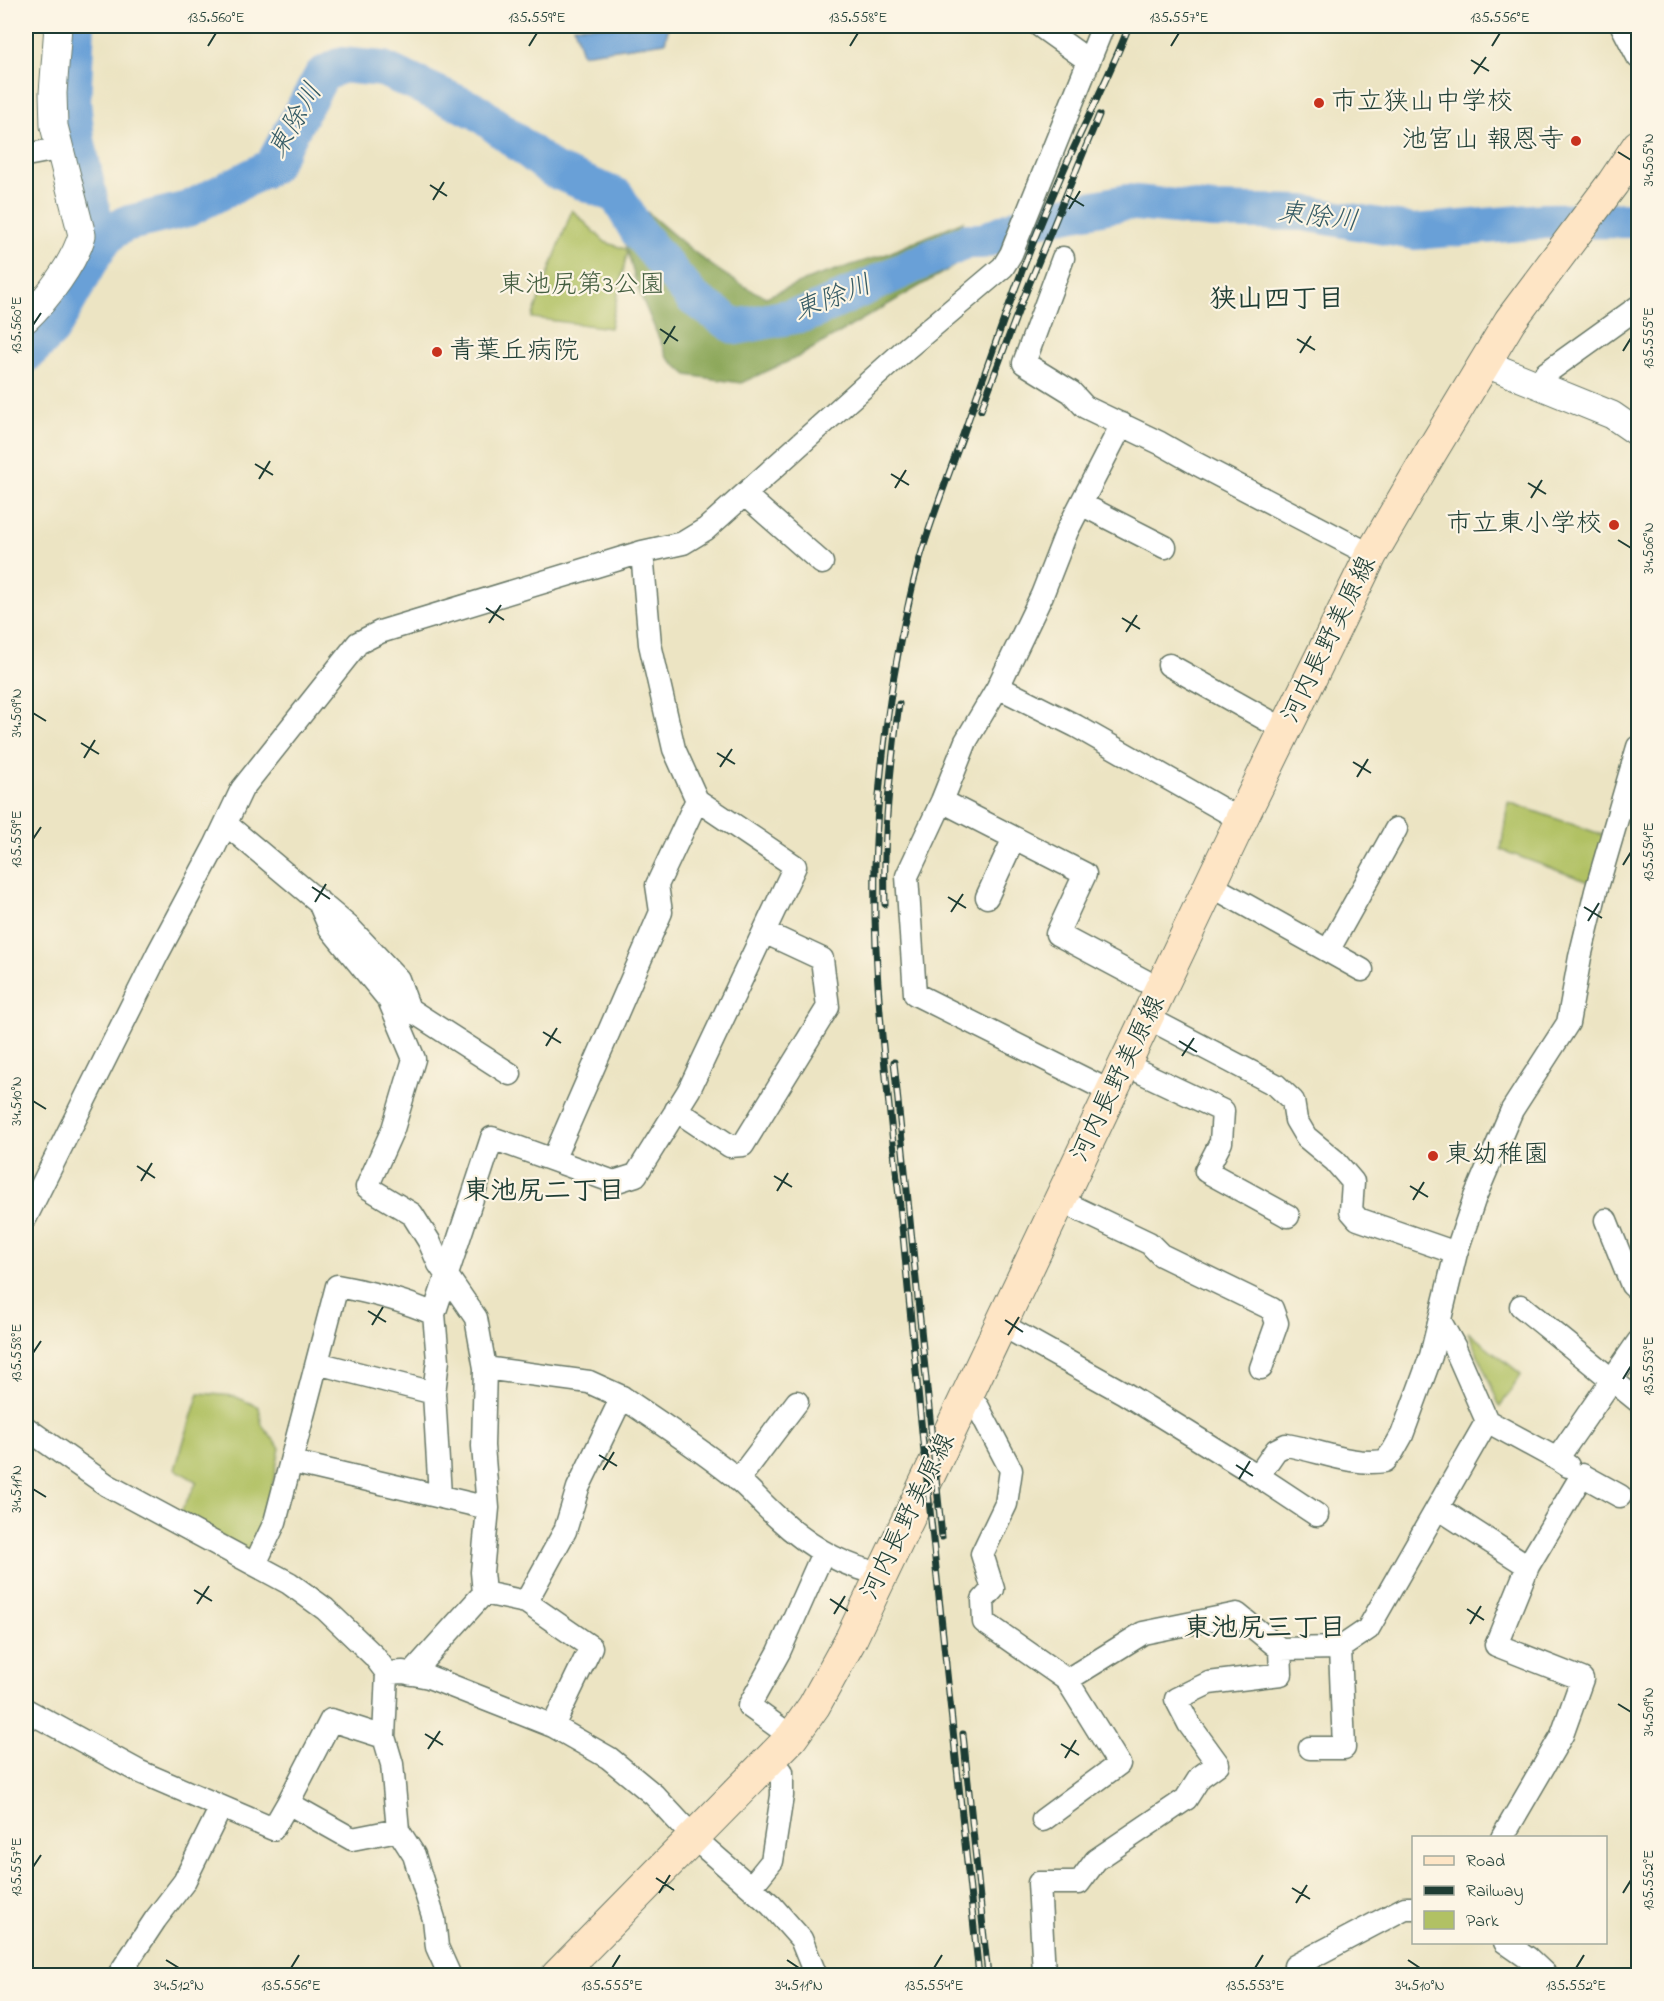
<svg xmlns="http://www.w3.org/2000/svg" width="1664" height="2001" font-family="'Indie Flower','Klee One',sans-serif">
  <style>
    .green { fill: #b1c164; stroke: #687f4c; stroke-width: 1.5 }
    .forest { fill: #8ca75a; stroke: #567247; stroke-width: 1.5 }
    .water { fill: #69a0d7; stroke: #446e86; stroke-width: 1.5 }
    .lines { fill: none; stroke-linecap: round; stroke-linejoin: round }
    .river { stroke: #69a0d7; stroke-width: 36 }
    .minor-casing { stroke: #677766; stroke-width: 25 }
    .tertiary-casing { stroke: #677766; stroke-width: 29 }
    .secondary-casing { stroke: #677766; stroke-width: 34 }
    .minor { stroke: #fff; stroke-width: 22 }
    .tertiary { stroke: #fff; stroke-width: 27 }
    .secondary { stroke: #fee5c5; stroke-width: 32 }
    .rail-casing { stroke: #1f3d34; stroke-width: 7 }
    .rail { stroke: #fcf5e5; stroke-width: 4.5; stroke-dasharray: 14; stroke-linecap: butt }
    .ticks { fill: none; stroke: #1f3d34; stroke-width: 2 }
    .poi-dot { fill: #c8321e; stroke: #fcf5e5; stroke-width: 2 }
    .labels { text-anchor: middle; dominant-baseline: central; stroke-width: 4.5; stroke-linejoin: round; paint-order: stroke }
    .poi-label { font-size: 26px; fill: #1f3d34; stroke: #fcf5e5; text-anchor: start }
    .park-label { font-size: 26px; fill: #445e40; stroke: #fcf5e5 }
    .street-label { font-size: 26px; fill: #1f3d34; stroke: #fcf5e5 }
    .water-label { font-size: 27px; font-style: italic; fill: #355b65; stroke: #fcf5e5 }
    .neighbourhood-label { font-size: 27px; font-weight: bold; fill: #1f3d34; stroke: #fcf5e5 }
    .neatline { fill: none; stroke: #1f3d34; stroke-width: 2 }
    .ticks-label { font-size: 15px; text-anchor: middle; fill: #1f3d34 }
  </style>
  <rect width="100%" height="100%" fill="#fcf5e5"/>
  <filter id="ink" filterUnits="userSpaceOnUse"><feTurbulence type="fractalNoise" baseFrequency=".0167" numOctaves="2"/><feDisplacementMap in="SourceGraphic" scale="12" xChannelSelector="R" yChannelSelector="G"/><feConvolveMatrix kernelMatrix="1 2 1 2 8 2 1 2 1" color-interpolation-filters="sRGB"/></filter>
  <filter id="wash" filterUnits="userSpaceOnUse"><feTurbulence type="fractalNoise" baseFrequency=".008" numOctaves="4" result="noise"/><feDisplacementMap in="SourceGraphic" scale="24" xChannelSelector="R" yChannelSelector="G"/><feGaussianBlur stdDeviation="1.35" result="paint"/><feColorMatrix in="noise" values="0 0 0 0 0 0 0 0 0 0 0 0 0 0 0 0 0 1.4 0 .05"/><feComposite in="paint" operator="in"/></filter>
  <g filter="url(#wash)">
    <rect width="100%" height="100%" fill="#ece4c3"/>
    <path class="green" d="M572 210 605 242 628 250 610 328 532 318Z
      M1508 802 1606 836 1592 883 1501 850Z
      M1468 1332 1521 1374 1500 1407Z
      M199 1393 234 1396 259 1407 262 1425 280 1448 264 1528 251 1554 180 1513 197 1482 175 1469Z"/>
    <path class="forest" d="M647 212C684 244 720 277 766 297L814 277 887 254 963 221 954 266 798 357 741 383 687 375 667 357 638 289 620 225Z"/>
    <path class="water" d="M574 26H669L665 42 582 54Z"/>
    <g class="lines">
      <path class="river" d="M77 26 73 102 77 139 100 245
        M26 355 52 330 100 245 112 232 125 224 188 209 272 166 322 75 341 65 383 69 478 112 553 170 617 196 638 232 693 298 736 327 810 313 967 241H983L1032 220 1127 202 1213 211 1304 213 1414 232 1544 221 1638 220"/>
    </g>
  </g>
  <g filter="url(#ink)">
    <g class="lines">
      <defs>
        <path id="minor" d="M1040 26 1089 61
          M1622 26 1638 57
          M26 155 58 149
          M1063 258 1024 363 1071 392 1085 407 1160 443 1197 464 1371 555
          M1542 386 1546 373 1638 307
          M745 495 822 563
          M1081 504 1165 547
          M1169 665 1285 730
          M998 687 1076 726 1241 820
          M942 801 1085 874 1057 934 1162 990
          M226 824 349 927 398 979 409 1009 510 1074
          M1210 885 1362 970
          M987 897 1014 838
          M318 900 330 928 389 1000 414 1059 393 1129 367 1187 412 1214 429 1241 439 1264 476 1318 485 1368 589 1382 622 1397
          M1328 951 1396 829
          M1148 1018 1276 1085 1293 1101 1296 1120 1306 1137 1335 1161 1353 1182 1351 1211 1358 1219 1456 1253
          M1126 1065 1223 1111 1221 1142 1206 1171 1288 1216
          M1113 1093 915 994 907 876 942 801 966 741 998 687 1042 595 1067 531 1122 424
          M676 1110 730 1146 743 1145 828 1007 822 959 764 932
          M553 1160 661 912 657 885 697 800
          M1061 1201 1149 1243 1161 1255 1272 1309 1277 1323 1261 1368
          M26 1217 158 953 215 846 242 789 358 643 380 632 642 552 683 543 706 529 907 348 1003 267 1011 254 1103 26
          M1606 1220 1632 1285 1638 1290
          M1521 1306 1638 1401
          M434 1314 492 1138 614 1182 636 1175 689 1090 795 866 697 800 674 749 650 644 642 552
          M1440 1321 1454 1346 1487 1421 1557 1459
          M1002 1325 1124 1393 1258 1476 1276 1450 1286 1445C1319 1450 1350 1466 1385 1461L1393 1451 1402 1435 1431 1356 1456 1253 1475 1197 1512 1110 1568 1023 1580 957 1596 891 1638 747
          M317 1363 434 1393
          M965 1400 978 1407 1011 1470 1006 1504 982 1554 993 1589 983 1600 984 1622 1067 1680
          M26 1428 107 1485 289 1583 325 1609 374 1656 387 1673 384 1737 392 1764 398 1830 414 1855 434 1919 437 1947 450 1976
          M292 1462 488 1508
          M1568 1466 1557 1459 1638 1342
          M1258 1476 1317 1515
          M738 1480 797 1402
          M1438 1508 1528 1566
          M255 1564 275 1522 337 1286C370 1292 403 1300 434 1314L438 1360 434 1393 440 1496
          M484 1593 526 1602 591 1647 553 1726
          M526 1602 565 1531 578 1488 622 1397C660 1423 699 1448 735 1477 750 1489 763 1505 778 1518 808 1546 841 1566 882 1574
          M387 1673 403 1672 429 1677 553 1726 609 1758 654 1795 694 1838 771 1905 801 1939 816 1976
          M411 1674 484 1593 482 1572 488 1508 483 1446 485 1368
          M26 1710 138 1771 273 1829 288 1803 352 1839 398 1830
          M792 1737 749 1706 779 1652 823 1553
          M1310 1748H1344L1340 1648
          M288 1803 331 1720 384 1737
          M1043 1820 1119 1764 1067 1680 1143 1633 1237 1614 1280 1649 1340 1648 1368 1629 1487 1421
          M1502 1838 1562 1735 1582 1679 1496 1645 1528 1566 1582 1475 1620 1496
          M751 1887 772 1861 782 1796V1772L771 1760
          M1505 1942 1528 1958 1547 1976
          M1295 1966 1405 1908H1414
          M118 1976 155 1920 184 1882 221 1807
          M1046 1976 1044 1973 1039 1883H1079L1096 1860 1186 1799 1200 1777 1218 1764 1189 1724 1176 1699 1209 1683 1281 1674 1280 1649"/>
        <path id="tertiary" d="M26 319C46 300 75 262 82 235L54 126 53 93 58 26
          M1484 363 1612 415 1638 433"/>
        <path id="secondary" d="M557 1976 792 1737 814 1706 852 1637 1241 820 1371 555 1428 457 1510 321 1613 183 1638 146"/>
      </defs>
      <use href="#minor" class="minor-casing"/>
      <use href="#tertiary" class="tertiary-casing"/>
      <use href="#secondary" class="secondary-casing"/>
      <use href="#minor" class="minor"/>
      <use href="#tertiary" class="tertiary"/>
      <use href="#secondary" class="secondary"/>
      <defs>
        <path id="rail" d="M981 410 1021 304 1099 115
          M885 904C883 836 890 770 899 704
          M894 1062 942 1537
          M963 1734 988 1976
          M979 1976C954 1736 927 1496 905 1256 893 1127 872 996 875 866 878 775 889 685 910 597 922 542 944 488 963 435 992 353 1020 270 1055 190 1078 135 1107 82 1129 26"/>
      </defs>
      <use href="#rail" class="rail-casing"/>
      <use href="#rail" class="rail"/>
    </g>
  </g>
  <path class="ticks" d="M208 46 216 33M529 46 537 33M850 46 858 33M1171 46 1179 33M1492 46 1500 33M1471 60 1489 71M1474 74 1486 57M1618 152 1631 160M430 185 447 196M1066 195 1084 206M433 200 444 182M1069 209 1080 191M33 325 41 313M660 329 678 341M1297 339 1315 350M664 344 675 326M1623 351 1631 338M1300 353 1311 336M255 464 273 475M891 474 909 485M259 479 270 461M1528 483 1546 494M895 488 906 470M1531 498 1542 480M1618 540 1631 548M486 608 504 620M1122 618 1140 629M489 623 501 605M1126 632 1137 615M33 713 46 721M81 743 99 754M717 753 735 764M84 758 95 740M1353 762 1371 773M720 767 732 749M1357 777 1368 759M33 839 41 827M1623 865 1631 852M312 887 330 899M948 897 966 908M315 902 326 884M1584 907 1602 918M951 912 963 894M1588 921 1599 903M543 1032 561 1043M1179 1041 1197 1052M546 1046 557 1028M1182 1056 1194 1038M33 1101 46 1109M137 1166 155 1178M774 1176 792 1187M141 1181 152 1163M1410 1186 1428 1197M777 1191 788 1173M1413 1200 1424 1182M368 1311 386 1322M1005 1320 1023 1332M372 1325 383 1307M1008 1335 1019 1317M33 1353 41 1341M1623 1379 1631 1366M599 1455 617 1466M1236 1465 1253 1476M603 1470 614 1452M1239 1479 1250 1461M33 1489 46 1497M194 1590 212 1601M830 1599 848 1611M197 1604 209 1586M1467 1609 1484 1620M834 1614 845 1596M1470 1624 1481 1606M1618 1704 1631 1712M425 1734 443 1745M1061 1744 1079 1755M428 1749 440 1731M1065 1758 1076 1740M33 1867 41 1855M656 1878 674 1890M1292 1888 1310 1899M659 1893 670 1875M1623 1893 1631 1880M1296 1903 1307 1885M166 1960 179 1968M787 1960 799 1968M1408 1960 1420 1968M291 1968 299 1955M612 1968 620 1955M934 1968 942 1955M1255 1968 1263 1955M1576 1968 1584 1955"/>
  <g class="poi-dot">
    <circle cx="1319" cy="103" r="6"/>
    <circle cx="1576" cy="141" r="6"/>
    <circle cx="437" cy="352" r="6"/>
    <circle cx="1614" cy="525" r="6"/>
    <circle cx="1433" cy="1156" r="6"/>
  </g>
  <g class="labels">
    <g class="poi-label">
      <text x="1331" y="103">市立狭山中学校</text>
      <text x="1564" y="141" text-anchor="end">池宮山 報恩寺</text>
      <text x="449" y="352">青葉丘病院</text>
      <text x="1602" y="525" text-anchor="end">市立東小学校</text>
      <text x="1445" y="1156">東幼稚園</text>
    </g>
    <g class="park-label">
      <text x="582" y="286">東池尻第3公園</text>
    </g>
    <g class="street-label">
      <text transform="translate(1330 640) rotate(-64)">河内長野美原線</text>
      <text transform="translate(1119 1079) rotate(-64)">河内長野美原線</text>
      <text transform="translate(909 1517) rotate(-64)">河内長野美原線</text>
    </g>
    <g class="water-label">
      <text transform="translate(296 121) rotate(-60)">東除川</text>
      <text transform="translate(1318 218) rotate(7)">東除川</text>
      <text transform="translate(833 299) rotate(-21)">東除川</text>
    </g>
    <g class="neighbourhood-label">
      <text x="1277" y="300">狭山四丁目</text>
      <text x="544" y="1192">東池尻二丁目</text>
      <text x="1265" y="1629">東池尻三丁目</text>
    </g>
  </g>
  <rect width="1664" height="2001" fill="none" stroke="#fcf5e5" stroke-width="66"/>
  <rect x="1412" y="1836" width="195" height="108" fill="#fcf5e5" stroke="#a4ab9e" stroke-width="1.5"/>
  <rect x="1424" y="1856" width="30" height="9" fill="#fee5c5" stroke="#a4ab9e" stroke-width="1.5"/>
  <text x="1466" y="1866" font-size="18" fill="#1f3d34">Road</text>
  <rect x="1424" y="1886" width="30" height="9" fill="#1f3d34" stroke="#a4ab9e" stroke-width="1.5"/>
  <text x="1466" y="1896" font-size="18" fill="#1f3d34">Railway</text>
  <rect x="1424" y="1911" width="30" height="18" fill="#b1c164" stroke="#a4ab9e" stroke-width="1.5"/>
  <text x="1466" y="1926" font-size="18" fill="#1f3d34">Park</text>
  <rect x="33" y="33" width="1598" height="1935" class="neatline"/>
  <g class="ticks-label">
    <text x="216" y="22">135.560°E</text>
    <text x="537" y="22">135.559°E</text>
    <text x="858" y="22">135.558°E</text>
    <text x="1179" y="22">135.557°E</text>
    <text x="1500" y="22">135.556°E</text>
    <text transform="translate(1648 160) rotate(-90)" y="5">34.505°N</text>
    <text transform="translate(16 325) rotate(-90)" y="5">135.560°E</text>
    <text transform="translate(1648 338) rotate(-90)" y="5">135.555°E</text>
    <text transform="translate(1648 548) rotate(-90)" y="5">34.506°N</text>
    <text transform="translate(16 713) rotate(-90)" y="5">34.509°N</text>
    <text transform="translate(16 839) rotate(-90)" y="5">135.559°E</text>
    <text transform="translate(1648 852) rotate(-90)" y="5">135.554°E</text>
    <text transform="translate(16 1101) rotate(-90)" y="5">34.510°N</text>
    <text transform="translate(16 1353) rotate(-90)" y="5">135.558°E</text>
    <text transform="translate(1648 1366) rotate(-90)" y="5">135.553°E</text>
    <text transform="translate(16 1489) rotate(-90)" y="5">34.511°N</text>
    <text transform="translate(1648 1712) rotate(-90)" y="5">34.509°N</text>
    <text transform="translate(16 1867) rotate(-90)" y="5">135.557°E</text>
    <text transform="translate(1648 1880) rotate(-90)" y="5">135.552°E</text>
    <text x="179" y="1990">34.512°N</text>
    <text x="291" y="1990">135.556°E</text>
    <text x="612" y="1990">135.555°E</text>
    <text x="799" y="1990">34.511°N</text>
    <text x="934" y="1990">135.554°E</text>
    <text x="1255" y="1990">135.553°E</text>
    <text x="1420" y="1990">34.510°N</text>
    <text x="1576" y="1990">135.552°E</text>
  </g>
</svg>
